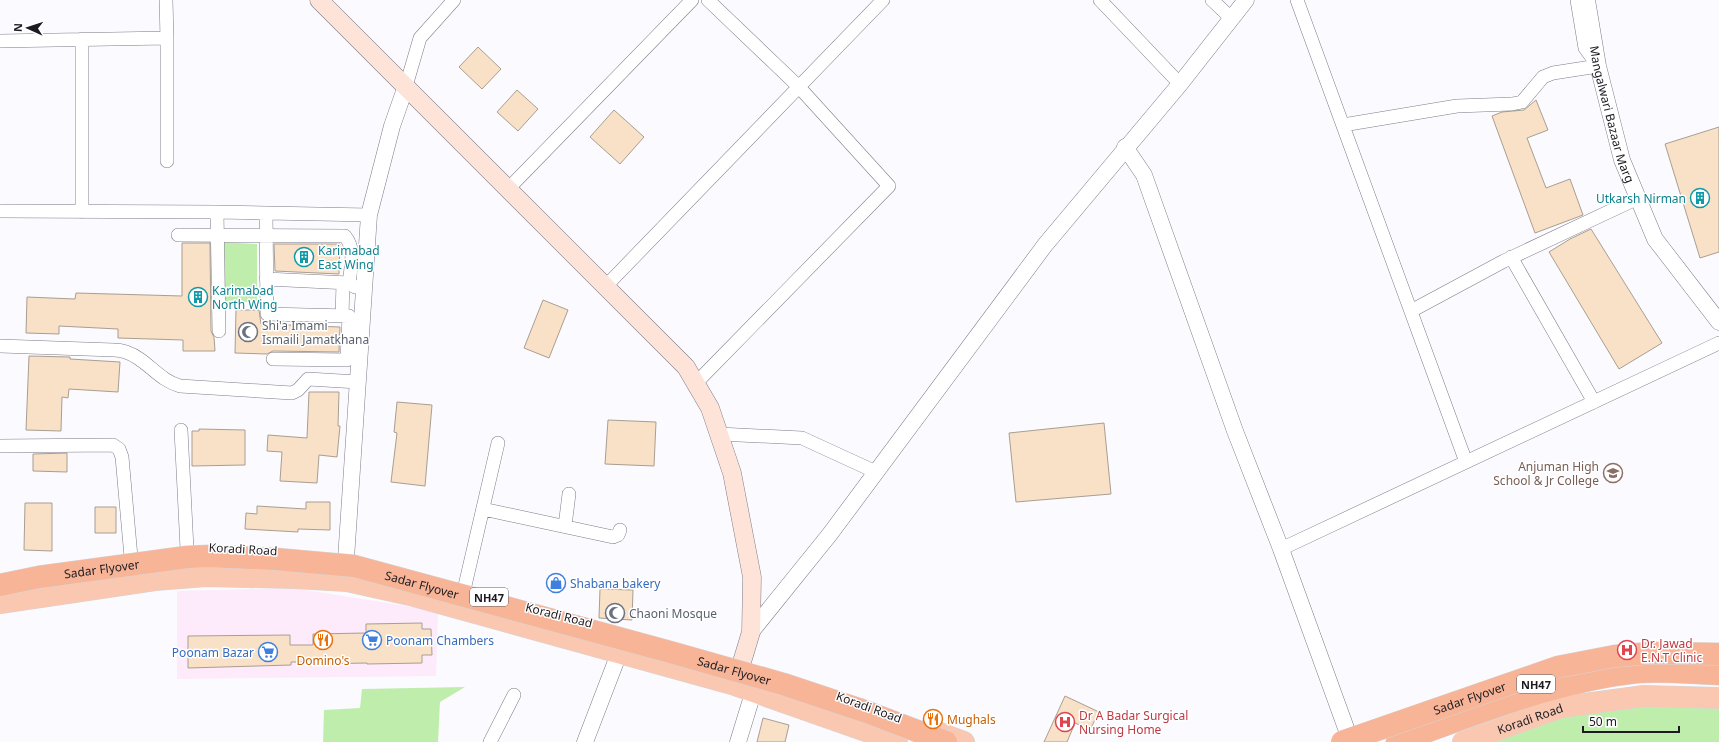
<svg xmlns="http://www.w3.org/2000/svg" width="1719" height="742" font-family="'Noto Sans',sans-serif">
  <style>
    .commercial { fill: #fdeafb }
    .green { fill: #bfeeac }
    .building { fill: #f8e1c6; stroke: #a99e92 }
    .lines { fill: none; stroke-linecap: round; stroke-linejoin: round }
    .minor-casing { stroke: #7e7c8a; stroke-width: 14 }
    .tertiary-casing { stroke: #7e7c8a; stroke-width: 17 }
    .secondary-casing { stroke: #7e7c8a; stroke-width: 19 }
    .primary-casing { stroke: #d6d6d7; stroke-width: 22 }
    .trunk-casing { stroke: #d6d6d7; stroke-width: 23 }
    .minor { stroke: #fff; stroke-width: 13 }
    .tertiary { stroke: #fff; stroke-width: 16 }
    .secondary { stroke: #fde3d8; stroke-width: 18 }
    .primary { stroke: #fac7b1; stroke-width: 21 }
    .trunk { stroke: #f8b497; stroke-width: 22 }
    .trunk-bridge-casing { stroke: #d6d6d7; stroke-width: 23; stroke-linecap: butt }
    .trunk-bridge { stroke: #f8b497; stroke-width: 22 }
    .labels { text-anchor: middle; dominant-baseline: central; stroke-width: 3; stroke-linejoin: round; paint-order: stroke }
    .shield { fill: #fff; stroke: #605f64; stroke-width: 1 }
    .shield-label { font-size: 11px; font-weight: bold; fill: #1c1b21 }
    .street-label { font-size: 12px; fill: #1c1b21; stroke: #fff }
    .culture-label { font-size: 12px; fill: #0d838f; stroke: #fff; text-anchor: start }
    .worship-label { font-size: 12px; fill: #5b616d; stroke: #fff; text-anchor: start }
    .education-label { font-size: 12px; fill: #785e54; stroke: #fff; text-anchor: end }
    .shop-label { font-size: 12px; fill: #366cbe; stroke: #fff; text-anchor: start }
    .health-label { font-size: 12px; fill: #be3a42; stroke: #fff; text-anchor: start }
    .food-label { font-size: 12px; fill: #c56008; stroke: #fff }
  </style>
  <rect width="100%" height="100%" fill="#fbfafe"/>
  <path class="commercial" d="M293 588 438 611 436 676 177 679V591Z"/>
  <path class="green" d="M220 242 257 244V302H219Z
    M465 687 440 702 438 742H323L324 710 360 708 362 689Z
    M1719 698V742H1490L1586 710Z"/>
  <path class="building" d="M478 47 501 69 482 89 459 67Z
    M517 90 538 109 518 131 497 112Z
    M1536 100 1548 130 1527 138 1546 188 1570 179 1583 215 1535 233 1492 116 1502 112 1524 110Z
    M614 110 644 137 620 164 590 137Z
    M1719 127V252L1700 258 1665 144Z
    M1591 229 1662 343 1619 369 1549 252 1570 239Z
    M182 243H210L211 331 214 337 215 351H183V340L118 338V329L59 326V334L26 333 27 297 75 299 76 293 182 296Z
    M274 244H340L339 274 275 271Z
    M543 300 568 310 549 358 524 348Z
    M236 310H259L261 324 340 327 339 352 273 351 267 354 235 353Z
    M29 356 70 357V359L120 362 118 392 69 389 68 398 62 397 61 431 26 430Z
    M309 392H339L338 426H340L337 457 319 455 317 483 280 481 282 452 267 451 268 435 307 438Z
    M397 402 432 405 425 486 391 482 397 433 394 432Z
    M608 420 656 422 654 466 605 464Z
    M1104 423 1111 494 1016 502 1009 433Z
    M199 429 245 430V465L192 466V431H199Z
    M67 453V472L33 471V454Z
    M306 502H330V530L298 529V532L245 529 246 513 257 514V506L306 509Z
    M25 503H52V551L24 550Z
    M95 507H116V533H95Z
    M600 589 633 590 632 620 599 618Z
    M422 623V629H431L432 655H422V663L367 664V663L313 664V662H291V665L188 668V636L290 635V645H313V634L366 633V624Z
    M1065 696 1099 712 1090 730 1075 723 1067 742H1044Z
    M763 718 789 725 785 742H757Z"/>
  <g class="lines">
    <defs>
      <path id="minor" d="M1100 0 1180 84
        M1212 0 1231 18
        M1297 0 1466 462
        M82 39V212
        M0 41 167 38 166 0
        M406 86 420 38 454 0
        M1343 125 1457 106 1512 104 1522 102 1543 77 1553 73 1598 66 1585 48 1577 0
        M167 161V38
        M508 189 692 0
        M0 211 217 212 369 215
        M217 212 219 331
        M266 213 267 314 349 316 347 360 273 359
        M178 235 345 236C356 250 351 266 349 283
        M1511 257 1594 402
        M266 279 349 283 355 287
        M606 286 883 0
        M1411 311 1504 261 1638 198
        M342 316 343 283
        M0 346 114 350C118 350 123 351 126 352 147 359 158 380 180 386L292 393 298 390 308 379 358 382
        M696 383 889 186 799 87 708 0
        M181 430 187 549
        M719 434 802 438 876 472
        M0 446 113 445 119 449 122 457 131 557
        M483 509 613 537 618 535 620 530
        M565 526 569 494
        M1281 549 1719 343
        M464 590 498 443
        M490 742 514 695"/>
      <g id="tertiary">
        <path id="s1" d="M1587 0 1598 66 1622 160 1655 239 1719 322"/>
        <path d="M1125 147 1144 175 1235 431 1281 549 1351 742"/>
        <path d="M346 559 369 215 392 126 406 86"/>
        <path d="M751 632 830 534 1045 245 1180 84 1246 0"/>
        <path d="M585 742 623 643"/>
        <path d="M738 742 757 680"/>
      </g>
      <path id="secondary" d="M319 0 686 367 710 408 732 473 752 577 751 632 735 685"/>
      <g id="primary">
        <path d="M0 603 155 580 206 576 295 578 347 581 410 595 735 685 897 742"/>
        <path d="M929 729 964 742"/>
        <path id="s2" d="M1463 742 1562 707 1644 696 1719 698"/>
      </g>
      <path id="trunk" d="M1397 742C1475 715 1554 681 1637 672 1663 670 1692 673 1719 674"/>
    </defs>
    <use href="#minor" class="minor-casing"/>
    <use href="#tertiary" class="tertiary-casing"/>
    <use href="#secondary" class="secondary-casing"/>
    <use href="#primary" class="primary-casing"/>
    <use href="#trunk" class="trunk-casing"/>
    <use href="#minor" class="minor"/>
    <use href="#tertiary" class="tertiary"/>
    <use href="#secondary" class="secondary"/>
    <use href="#primary" class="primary"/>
    <use href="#trunk" class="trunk"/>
    <defs>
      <g id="trunk-bridge">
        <path id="s3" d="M0 585 39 577 187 557 209 556 275 559 354 566 670 652 783 684 867 712 946 742"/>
        <path id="s4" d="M1342 742 1558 667 1615 656 1652 653 1719 654"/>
      </g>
    </defs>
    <use href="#trunk-bridge" class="trunk-bridge-casing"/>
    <use href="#trunk-bridge" class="trunk-bridge"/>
  </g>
  <defs>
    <symbol id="building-ring" viewBox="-11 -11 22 22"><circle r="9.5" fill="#fff" stroke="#0f9aa8" stroke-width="1.5"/><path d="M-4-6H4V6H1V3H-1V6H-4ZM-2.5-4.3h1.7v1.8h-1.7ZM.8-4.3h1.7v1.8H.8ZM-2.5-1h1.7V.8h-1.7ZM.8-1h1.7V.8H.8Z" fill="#0f9aa8"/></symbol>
    <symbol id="mosque-ring" viewBox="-11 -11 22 22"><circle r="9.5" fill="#fff" stroke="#6b7280" stroke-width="1.5"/><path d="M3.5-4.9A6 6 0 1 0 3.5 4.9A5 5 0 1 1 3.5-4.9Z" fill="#6b7280"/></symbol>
    <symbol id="school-ring" viewBox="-11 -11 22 22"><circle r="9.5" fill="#fff" stroke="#8d6e63" stroke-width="1.5"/><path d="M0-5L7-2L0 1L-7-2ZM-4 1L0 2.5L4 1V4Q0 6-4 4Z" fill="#8d6e63"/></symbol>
    <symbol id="shop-ring" viewBox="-11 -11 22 22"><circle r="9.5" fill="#fff" stroke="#3f7fe0" stroke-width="1.5"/><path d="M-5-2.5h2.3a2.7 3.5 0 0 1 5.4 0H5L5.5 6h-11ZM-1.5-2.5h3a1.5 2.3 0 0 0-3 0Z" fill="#3f7fe0"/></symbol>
    <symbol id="restaurant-ring" viewBox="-11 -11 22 22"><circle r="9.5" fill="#fff" stroke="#e8710a" stroke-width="1.5"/><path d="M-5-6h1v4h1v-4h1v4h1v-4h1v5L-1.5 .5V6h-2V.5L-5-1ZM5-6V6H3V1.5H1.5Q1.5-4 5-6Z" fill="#e8710a"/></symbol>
    <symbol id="supermarket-ring" viewBox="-11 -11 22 22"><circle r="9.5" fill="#fff" stroke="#3f7fe0" stroke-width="1.5"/><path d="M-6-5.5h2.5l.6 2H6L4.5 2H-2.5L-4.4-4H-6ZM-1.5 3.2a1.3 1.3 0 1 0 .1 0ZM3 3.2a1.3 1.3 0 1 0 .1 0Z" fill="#3f7fe0"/></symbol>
    <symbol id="hospital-ring" viewBox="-11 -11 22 22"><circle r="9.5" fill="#fff" stroke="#e0444e" stroke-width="1.5"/><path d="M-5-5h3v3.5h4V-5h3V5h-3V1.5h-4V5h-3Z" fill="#e0444e"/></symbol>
  </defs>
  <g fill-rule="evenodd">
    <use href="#building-ring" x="1689" y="187" width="22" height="22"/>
    <use href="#building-ring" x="293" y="246" width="22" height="22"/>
    <use href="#building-ring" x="187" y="286" width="22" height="22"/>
    <use href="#mosque-ring" x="237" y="321" width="22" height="22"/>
    <use href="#school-ring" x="1602" y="462" width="22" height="22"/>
    <use href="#shop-ring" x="545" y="572" width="22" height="22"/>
    <use href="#mosque-ring" x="604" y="602" width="22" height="22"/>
    <use href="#restaurant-ring" x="312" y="629" width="22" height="22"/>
    <use href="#supermarket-ring" x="361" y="629" width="22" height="22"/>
    <use href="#hospital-ring" x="1616" y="639" width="22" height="22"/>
    <use href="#supermarket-ring" x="257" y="641" width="22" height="22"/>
    <use href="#restaurant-ring" x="922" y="708" width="22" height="22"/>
    <use href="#hospital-ring" x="1054" y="711" width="22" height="22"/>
  </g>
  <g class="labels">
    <g class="shield">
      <rect x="470" y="588" width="38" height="18" rx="3"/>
      <rect x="1517" y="675" width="38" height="18" rx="3"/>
    </g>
    <g class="shield-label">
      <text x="489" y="597">NH47</text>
      <text x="1536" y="684">NH47</text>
    </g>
    <g class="street-label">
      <text stroke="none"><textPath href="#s1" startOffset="117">Mangalwari Bazaar Marg</textPath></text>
      <text transform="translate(243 549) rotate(3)">Koradi Road</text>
      <text stroke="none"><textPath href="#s3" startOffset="103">Sadar Flyover</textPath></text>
      <text stroke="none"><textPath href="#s3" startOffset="427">Sadar Flyover</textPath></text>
      <text transform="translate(559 615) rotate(14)">Koradi Road</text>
      <text stroke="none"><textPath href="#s3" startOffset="751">Sadar Flyover</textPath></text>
      <text stroke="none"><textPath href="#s4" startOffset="135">Sadar Flyover</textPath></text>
      <text transform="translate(869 707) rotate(20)">Koradi Road</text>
      <text stroke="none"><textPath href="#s2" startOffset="71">Koradi Road</textPath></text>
    </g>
    <g class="culture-label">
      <text x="1686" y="198" text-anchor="end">Utkarsh Nirman</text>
      <text x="318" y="250">Karimabad<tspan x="318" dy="14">East Wing</tspan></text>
      <text x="212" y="290">Karimabad<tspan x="212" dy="14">North Wing</tspan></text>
    </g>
    <g class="worship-label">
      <text x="262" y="325">Shi'a Imami<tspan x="262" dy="14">Ismaili Jamatkhana</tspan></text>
      <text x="629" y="613">Chaoni Mosque</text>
    </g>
    <g class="education-label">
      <text x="1599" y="466">Anjuman High<tspan x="1599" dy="14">School &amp; Jr College</tspan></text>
    </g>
    <g class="shop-label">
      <text x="570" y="583">Shabana bakery</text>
      <text x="386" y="640">Poonam Chambers</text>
      <text x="254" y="652" text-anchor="end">Poonam Bazar</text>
    </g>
    <g class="health-label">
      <text x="1641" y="643">Dr. Jawad<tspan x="1641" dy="14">E.N.T Clinic</tspan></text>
      <text x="1079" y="715">Dr A Badar Surgical<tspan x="1079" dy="14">Nursing Home</tspan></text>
    </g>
    <g class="food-label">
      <text x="323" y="660">Domino's</text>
      <text x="947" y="719" text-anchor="start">Mughals</text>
    </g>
  </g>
  <g transform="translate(28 28) rotate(273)" stroke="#ffffff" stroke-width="3" paint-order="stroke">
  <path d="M0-3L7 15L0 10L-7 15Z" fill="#1c1b21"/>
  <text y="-6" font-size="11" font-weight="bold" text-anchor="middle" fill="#1c1b21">N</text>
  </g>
  <path d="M1583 726v6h96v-6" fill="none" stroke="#1c1b21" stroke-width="2"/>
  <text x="1589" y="726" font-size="12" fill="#1c1b21" stroke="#ffffff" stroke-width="3" paint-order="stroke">50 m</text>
</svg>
